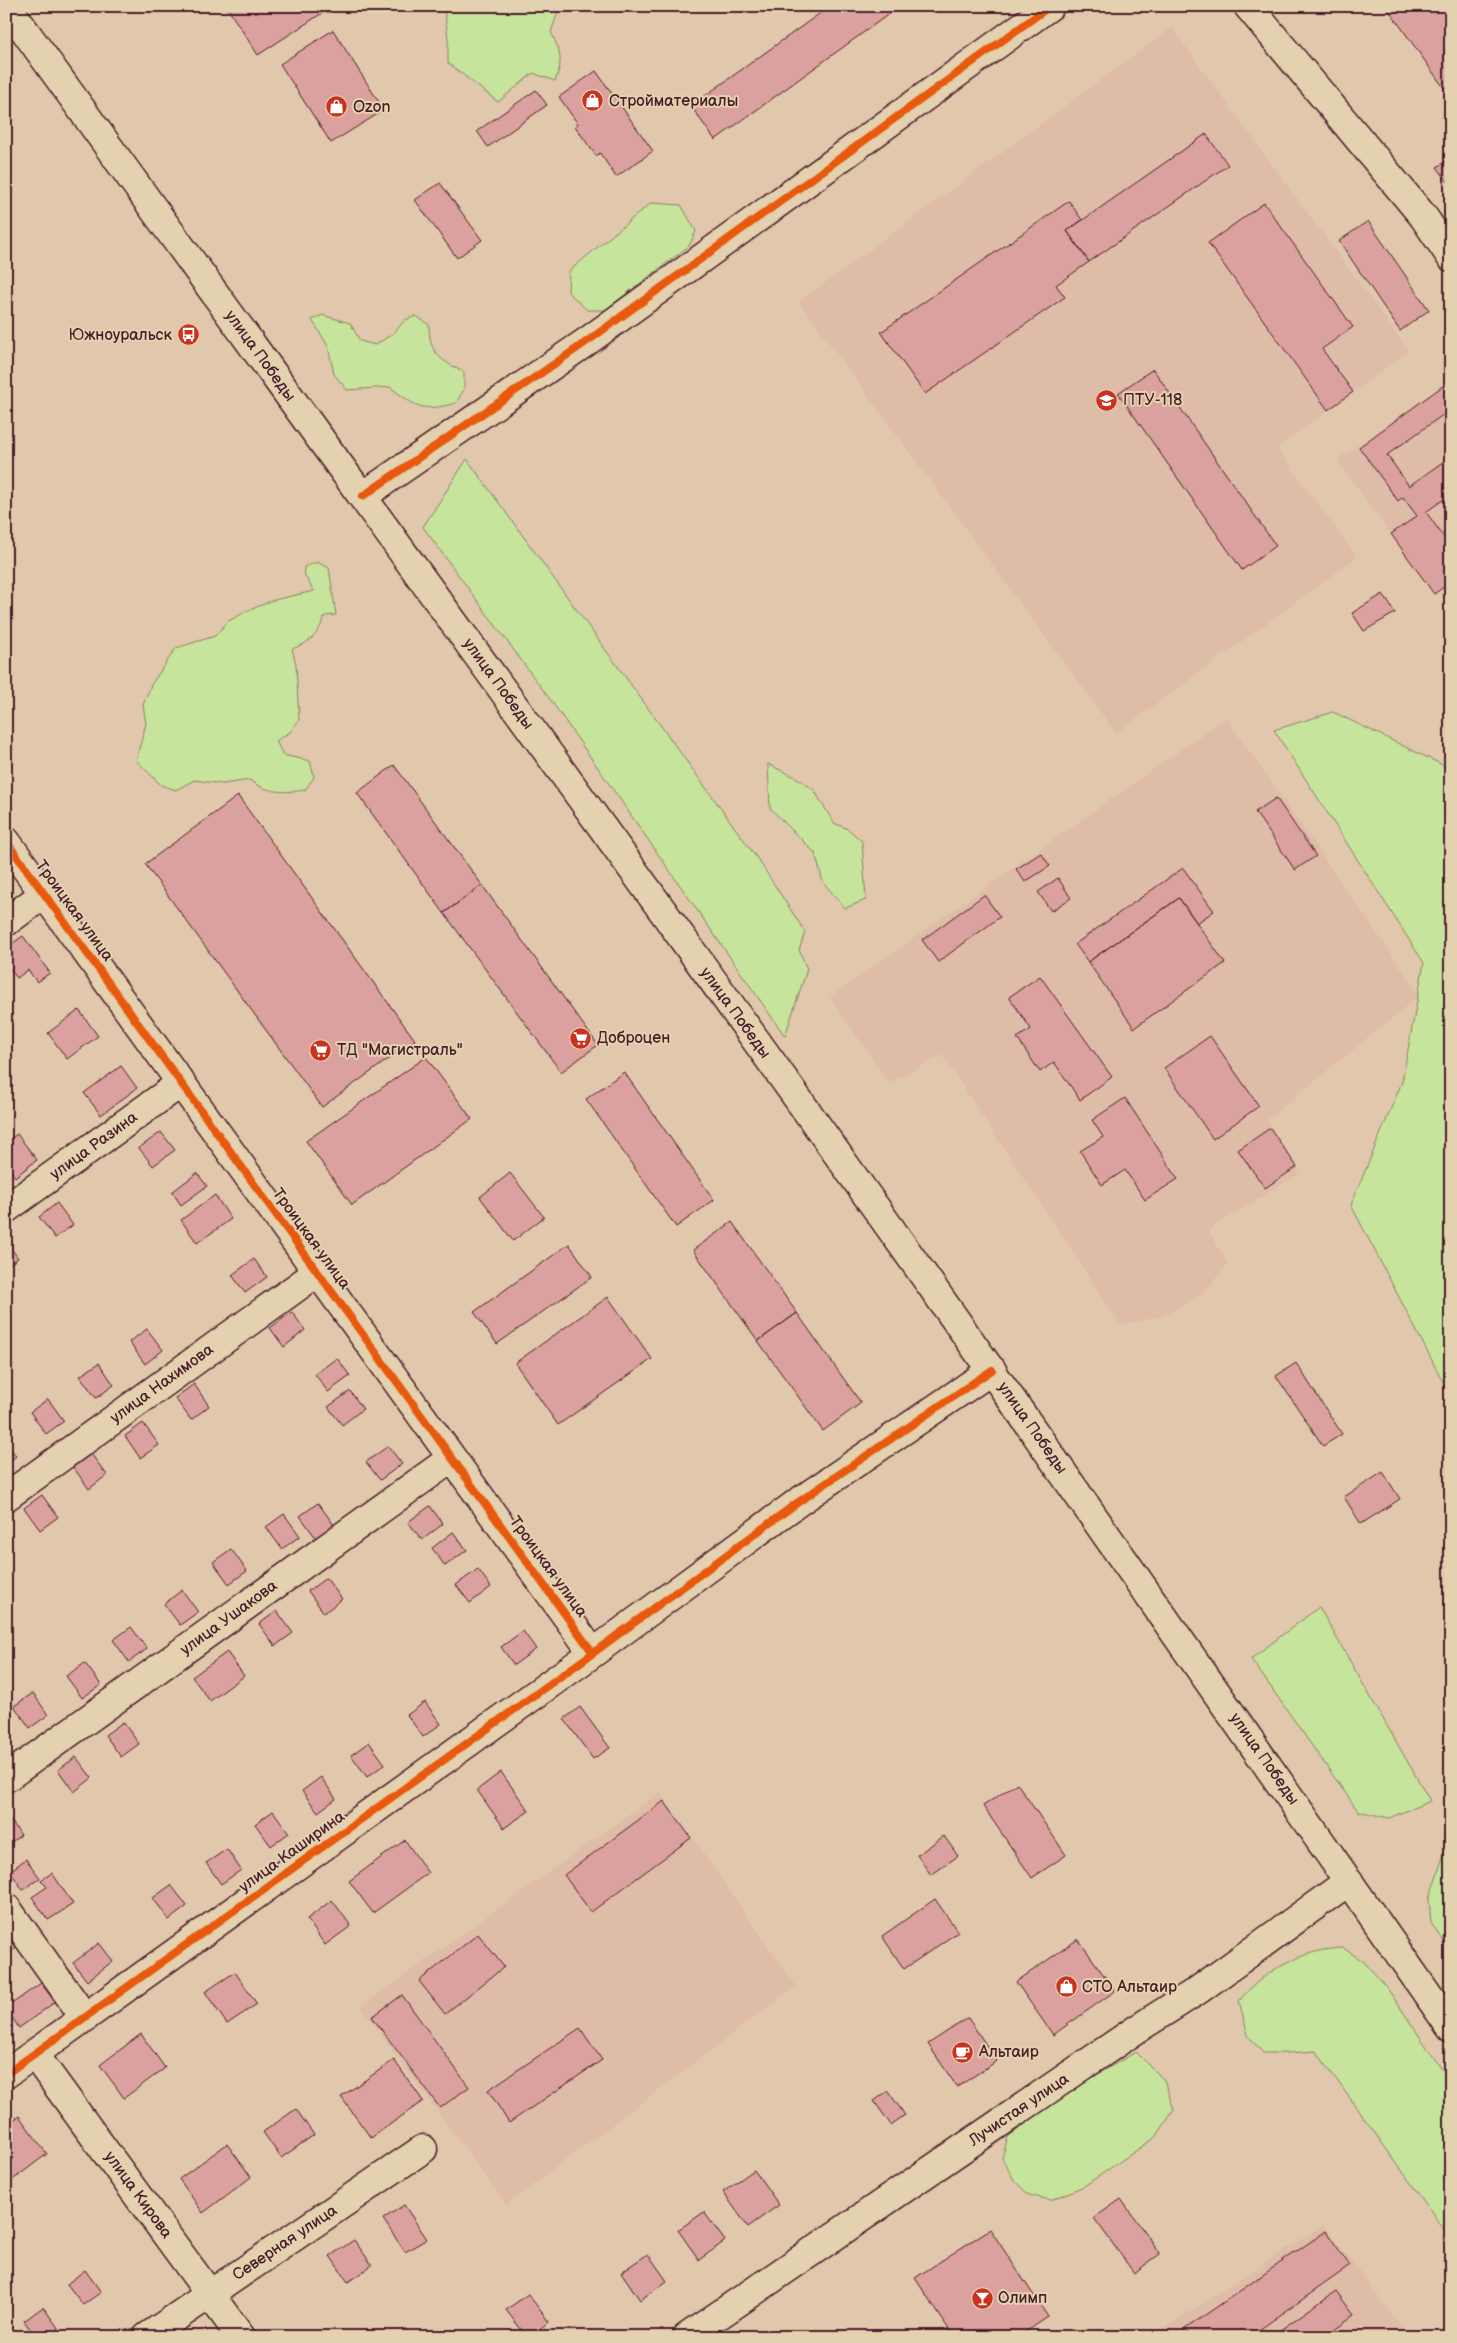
<svg xmlns="http://www.w3.org/2000/svg" width="1457" height="2343" font-family="'Balsamiq Sans',sans-serif">
  <style>
    .built { fill: #dfbca8 }
    .green { fill: #c6e49b; stroke: #888263 }
    .building { fill: #dba19e; stroke: #4a1f2b }
    .lines { fill: none; stroke-linecap: round; stroke-linejoin: round }
    .minor-casing { stroke: #4a1f2b; stroke-width: 31 }
    .highway-casing { stroke: #4a1f2b; stroke-width: 31 }
    .minor { stroke: #e3d1af; stroke-width: 28 }
    .highway { stroke: #e3d1af; stroke-width: 28 }
    .cycleway-casing { stroke: #e3d1af; stroke-width: 11 }
    .cycleway { stroke: #e8590c; stroke-width: 8 }
    .labels { text-anchor: middle; dominant-baseline: central; stroke-width: 4; stroke-linejoin: round; paint-order: stroke }
    .poi-label { font-size: 16px; fill: #4a1f2b; stroke: #e3d1af; text-anchor: start }
    .street-label { font-size: 16px; fill: #4a1f2b; stroke: #e3d1af }
  </style>
  <rect width="100%" height="100%" fill="#e1c7ac"/>
  <filter id="ink" filterUnits="userSpaceOnUse"><feTurbulence type="fractalNoise" baseFrequency=".02" numOctaves="2"/><feDisplacementMap in="SourceGraphic" scale="10" xChannelSelector="R" yChannelSelector="G"/><feConvolveMatrix kernelMatrix="1 2 1 2 8 2 1 2 1" color-interpolation-filters="sRGB"/></filter>
  <g filter="url(#ink)">
    <path class="built" d="M1172 28 1409 351 1277 448 1357 557 1116 733 799 302Z
      M1451 380V582L1434 594 1337 460Z
      M1226 718 1420 995 1267 1120 1299 1174 1208 1230 1228 1264 1205 1291 1166 1315 1121 1325 942 1055 889 1083 830 997Z
      M660 1792 796 1986 506 2205 361 2007Z
      M1324 2225 1409 2337H1150Z"/>
    <path class="green" d="M444 6H560L551 32C560 52 564 59 555 81L533 73 498 102 448 63V38Z
      M651 203 681 205 696 231 689 246 605 310H587L568 292 569 271Z
      M322 315 350 323 360 341 375 345 394 333 405 320 416 316 429 325C429 354 440 360 464 372V389L456 403C421 412 418 408 390 387L347 390 334 374 328 346 312 320Z
      M467 459 759 861 805 932 799 950 807 969 785 1036 552 702 423 527Z
      M317 562 329 568 336 615 325 616C317 636 311 642 292 649L296 665 299 720 290 732 276 741 283 755 310 761 314 777 305 790C285 793 266 793 250 780L223 784 194 780 176 790 161 785 136 760 146 724 143 705 151 685 176 648 215 636 227 622 247 611 274 600 314 591 305 576 304 567Z
      M1333 712 1451 769V1397L1351 1205 1402 1082 1424 963 1274 730Z
      M768 764 797 778 814 790 834 823 848 829 862 841 866 900 845 908 823 882 815 853 770 808Z
      M1319 1607 1430 1801 1389 1818 1358 1811 1251 1659Z
      M1451 1843V1951L1431 1923 1429 1899 1447 1845Z
      M1343 1948 1363 1961 1387 1988 1451 2083V2239L1316 2051 1289 2053H1263L1248 2035 1239 2001C1263 1971 1303 1949 1343 1948Z
      M1136 2052 1164 2080 1174 2110 1156 2137 1084 2186 1051 2200 1029 2195 1014 2180 1002 2158 1008 2137 1074 2088Z"/>
    <path class="building" d="M226 6H333L258 55Z
      M830 6H900L715 140 691 106Z
      M1386 6H1451V98Z
      M333 30 384 110 331 143 280 64Z
      M596 71 653 151 616 177 600 153 596 156 575 126 578 124 559 97Z
      M536 90 547 105 488 147 477 131Z
      M1206 134 1228 165 1089 262 1067 231Z
      M1451 158V186L1437 167Z
      M440 183 482 240 457 258 415 200Z
      M1069 201 1082 220 1067 231 1089 262 1056 285 1065 297 925 394 881 332Z
      M1264 203 1353 327 1322 349 1353 392 1328 410 1208 243Z
      M1368 221 1429 310 1400 331 1339 241Z
      M1153 369 1276 546 1242 570 1118 393Z
      M1451 380V409L1387 455 1409 486 1451 456V494L1426 512 1451 547V582L1434 594 1391 534 1417 516 1403 497 1398 501 1359 447Z
      M1383 594 1395 613 1364 631 1352 613Z
      M394 765 482 885 444 913 357 793Z
      M238 796 415 1040 322 1107 145 864Z
      M1276 798 1316 856 1295 870 1255 812Z
      M1041 853 1050 866 1025 882 1016 869Z
      M1183 868 1214 911 1197 923 1179 898 1088 962 1075 944Z
      M1058 878 1071 898 1051 911 1038 892Z
      M482 885 598 1045 561 1072 444 913Z
      M984 895 1000 917 938 962 922 940Z
      M1179 898 1225 963 1134 1028 1088 962Z
      M23 936 50 973 37 982 28 970 17 978 6 963V948Z
      M1040 976 1112 1077 1080 1100 1054 1062 1040 1072 1017 1038 1031 1029 1009 997Z
      M79 1010 98 1036 67 1059 48 1033Z
      M1210 1036 1259 1106 1213 1139 1164 1068Z
      M426 1057 472 1119 352 1205 306 1141Z
      M121 1066 137 1088 101 1115 84 1093Z
      M624 1072 714 1200 676 1227 586 1099Z
      M1125 1098 1178 1179 1145 1200 1125 1170 1102 1185 1080 1151 1103 1137 1092 1120Z
      M1270 1128 1297 1167 1265 1188 1238 1150Z
      M161 1132 175 1150 153 1166 139 1148Z
      M17 1134 37 1160 15 1177 6 1165V1142Z
      M197 1173 207 1186 181 1205 172 1192Z
      M510 1173 544 1217 513 1241 480 1197Z
      M215 1195 231 1219 197 1243 181 1220Z
      M57 1203 73 1225 55 1238 39 1217Z
      M732 1222 797 1313 758 1341 693 1250Z
      M6 1241 18 1258 6 1267Z
      M569 1244 592 1277 497 1344 474 1312Z
      M254 1259 267 1277 245 1293 232 1275Z
      M608 1297 652 1359 558 1425 515 1363Z
      M292 1312 305 1330 284 1347 270 1328Z
      M797 1313 861 1403 823 1431 758 1341Z
      M147 1329 163 1350 145 1364 129 1342Z
      M337 1358 350 1376 328 1392 315 1374Z
      M99 1363 114 1385 96 1398 80 1376Z
      M1296 1363 1342 1434 1323 1446 1276 1376Z
      M194 1384 209 1406 191 1420 175 1398Z
      M350 1391 363 1409 342 1425 328 1407Z
      M48 1399 64 1421 46 1434 30 1412Z
      M143 1423 159 1445 140 1458 125 1436Z
      M6 1442 16 1456 6 1464Z
      M388 1446 402 1464 380 1480 366 1462Z
      M91 1454 107 1475 89 1489 73 1467Z
      M1383 1472 1400 1499 1361 1524 1344 1497Z
      M42 1495 58 1517 40 1530 24 1508Z
      M318 1503 334 1525 316 1538 300 1516Z
      M430 1506 443 1524 422 1540 408 1522Z
      M284 1514 300 1536 282 1549 266 1527Z
      M453 1532 467 1550 445 1566 432 1548Z
      M231 1549 247 1571 229 1584 213 1562Z
      M478 1569 491 1587 470 1603 456 1585Z
      M326 1578 342 1599 324 1613 308 1591Z
      M182 1590 198 1612 180 1625 164 1604Z
      M277 1611 293 1633 275 1646 259 1624Z
      M131 1627 147 1649 129 1662 113 1640Z
      M523 1631 536 1649 514 1665 501 1647Z
      M227 1652 244 1676 210 1701 192 1677Z
      M85 1663 101 1685 82 1698 66 1676Z
      M33 1693 48 1715 30 1728 14 1706Z
      M425 1702 441 1724 423 1737 407 1715Z
      M580 1707 610 1748 593 1759 564 1719Z
      M123 1722 139 1744 121 1757 105 1735Z
      M369 1742 385 1764 367 1777 351 1755Z
      M76 1757 92 1778 74 1792 58 1770Z
      M501 1772 529 1811 504 1828 477 1790Z
      M321 1777 336 1799 318 1812 302 1791Z
      M1017 1783 1066 1855 1032 1878 983 1806Z
      M664 1801 691 1838 591 1912 564 1875Z
      M273 1811 289 1833 271 1846 255 1824Z
      M6 1814 21 1835 6 1846Z
      M944 1836 958 1856 931 1875 917 1855Z
      M405 1840 428 1873 373 1913 349 1881Z
      M227 1849 241 1870 221 1884 206 1863Z
      M26 1859 40 1878 23 1890 10 1871Z
      M52 1873 73 1904 48 1920 32 1897 47 1887 41 1880Z
      M171 1885 187 1906 169 1920 153 1898Z
      M935 1899 958 1932 904 1969 882 1936Z
      M332 1900 351 1926 325 1945 307 1919Z
      M478 1934 504 1967 445 2014 419 1981Z
      M6 1935 16 1948 6 1955Z
      M1078 1939 1115 1991 1053 2035 1016 1982Z
      M99 1943 113 1961 87 1981 73 1963Z
      M235 1972 257 2004 227 2024 205 1992Z
      M41 1983 55 2002 19 2028 6 2008Z
      M402 1995 469 2087 440 2108 372 2017Z
      M968 2018 997 2061 957 2087 928 2044Z
      M580 2028 602 2060 509 2123 488 2090Z
      M141 2034 165 2068 124 2098 100 2065Z
      M394 2060 423 2101 371 2138 341 2097Z
      M888 2091 905 2115 891 2125 874 2101Z
      M296 2109 314 2135 281 2158 263 2132Z
      M19 2116 47 2154 7 2184 6 2125Z
      M227 2144 251 2177 203 2213 179 2179Z
      M754 2170 779 2205 748 2227 723 2192Z
      M1121 2199 1160 2254 1134 2273 1094 2218Z
      M404 2205 427 2239 405 2252 383 2219Z
      M704 2212 725 2241 699 2260 678 2230Z
      M990 2229 1048 2317 1018 2337H954L915 2278Z
      M1326 2231 1350 2266 1249 2337H1191L1185 2329Z
      M354 2240 372 2265 348 2282 330 2256Z
      M648 2254 667 2281 640 2300 621 2272Z
      M85 2270 101 2292 83 2305 67 2284Z
      M1336 2291 1354 2315 1323 2337H1270Z
      M528 2294 549 2322 529 2337H527L506 2310Z
      M43 2307 59 2329 48 2337H36L24 2321Z"/>
    <g class="lines">
      <defs>
        <path id="minor" d="M1248 6 1423 216 1451 257
          M363 496 589 340 1050 6
          M6 841 593 1653
          M6 922 44 894
          M6 1209 181 1083
          M6 1497 318 1272
          M6 1778 452 1458
          M6 1907 85 2018
          M34 2054 241 2337
          M6 2074 593 1653 797 1503 992 1370
          M147 2337 423 2149
          M687 2337 1137 2029 1197 1991 1349 1881"/>
        <path id="highway" d="M7 6C335 462 669 914 993 1373 1147 1590 1299 1809 1451 2028"/>
      </defs>
      <use href="#minor" class="minor-casing"/>
      <use href="#highway" class="highway-casing"/>
      <use href="#minor" class="minor"/>
      <use href="#highway" class="highway"/>
      <defs>
        <path id="cycleway" d="M363 496 589 340 1050 6
          M6 841 593 1653
          M6 2074 593 1653 797 1503 992 1370"/>
      </defs>
      <use href="#cycleway" class="cycleway-casing"/>
      <use href="#cycleway" class="cycleway"/>
    </g>
  </g>
  <defs>
    <symbol id="shop-disc" viewBox="-11 -11 22 22"><circle r="9.5" fill="#c8321e" stroke="#e3d1af"/><path d="M-5-2.5h2.3a2.7 3.5 0 0 1 5.4 0H5L5.5 6h-11ZM-1.5-2.5h3a1.5 2.3 0 0 0-3 0Z" fill="#fff"/></symbol>
    <symbol id="bus-disc" viewBox="-11 -11 22 22"><circle r="9.5" fill="#c8321e" stroke="#e3d1af"/><path d="M-5-6H5V4H4V6H2V4H-2V6H-4V4H-5ZM-3.5-4V0h7V-4ZM-3.5 1.2v1.5H-2V1.2ZM2 1.2v1.5H3.5V1.2Z" fill="#fff"/></symbol>
    <symbol id="university-disc" viewBox="-11 -11 22 22"><circle r="9.5" fill="#c8321e" stroke="#e3d1af"/><path d="M0-5L7-2L0 1L-7-2ZM-4 1L0 2.5L4 1V4Q0 6-4 4Z" fill="#fff"/></symbol>
    <symbol id="supermarket-disc" viewBox="-11 -11 22 22"><circle r="9.5" fill="#c8321e" stroke="#e3d1af"/><path d="M-6-5.5h2.5l.6 2H6L4.5 2H-2.5L-4.4-4H-6ZM-1.5 3.2a1.3 1.3 0 1 0 .1 0ZM3 3.2a1.3 1.3 0 1 0 .1 0Z" fill="#fff"/></symbol>
    <symbol id="cafe-disc" viewBox="-11 -11 22 22"><circle r="9.5" fill="#c8321e" stroke="#e3d1af"/><path d="M-5.5-4.5H6V0H3Q3 3.5 0 3.5H-2.5Q-5.5 3.5-5.5 0ZM3-3.2v2h1.7v-2ZM-6 4.5H4V6H-6Z" fill="#fff"/></symbol>
    <symbol id="bar-disc" viewBox="-11 -11 22 22"><circle r="9.5" fill="#c8321e" stroke="#e3d1af"/><path d="M-6-5H6L.8 .8V4.5H3.5V6h-7V4.5H-.8V.8Z" fill="#fff"/></symbol>
  </defs>
  <g fill-rule="evenodd">
    <use href="#shop-disc" x="580" y="88" width="25" height="25"/>
    <use href="#shop-disc" x="324" y="94" width="25" height="25"/>
    <use href="#bus-disc" x="176" y="322" width="25" height="25"/>
    <use href="#university-disc" x="1094" y="388" width="25" height="25"/>
    <use href="#supermarket-disc" x="568" y="1026" width="25" height="25"/>
    <use href="#supermarket-disc" x="308" y="1038" width="25" height="25"/>
    <use href="#shop-disc" x="1054" y="1974" width="25" height="25"/>
    <use href="#cafe-disc" x="950" y="2040" width="25" height="25"/>
    <use href="#bar-disc" x="970" y="2286" width="25" height="25"/>
  </g>
  <g class="labels">
    <g class="poi-label">
      <text x="609" y="101">Стройматериалы</text>
      <text x="353" y="107">Ozon</text>
      <text x="172" y="335" text-anchor="end">Южноуральск</text>
      <text x="1123" y="400">ПТУ-118</text>
      <text x="597" y="1038">Доброцен</text>
      <text x="337" y="1050">ТД "Магистраль"</text>
      <text x="1082" y="1987">СТО Альтаир</text>
      <text x="979" y="2052">Альтаир</text>
      <text x="998" y="2298">Олимп</text>
    </g>
    <g class="street-label">
      <text transform="translate(260 356) rotate(54)">улица Победы</text>
      <text transform="translate(498 684) rotate(54)">улица Победы</text>
      <text transform="translate(74 911) rotate(54)">Троицкая улица</text>
      <text transform="translate(735 1013) rotate(54)">улица Победы</text>
      <text transform="translate(94 1146) rotate(-36)">улица Разина</text>
      <text transform="translate(311 1239) rotate(54)">Троицкая улица</text>
      <text transform="translate(162 1384) rotate(-36)">улица Нахимова</text>
      <text transform="translate(1032 1428) rotate(55)">улица Победы</text>
      <text transform="translate(548 1567) rotate(54)">Троицкая улица</text>
      <text transform="translate(229 1618) rotate(-36)">улица Ушакова</text>
      <text transform="translate(1264 1759) rotate(55)">улица Победы</text>
      <text transform="translate(292 1852) rotate(-36)">улица Каширина</text>
      <text transform="translate(1019 2110) rotate(-34)">Лучистая улица</text>
      <text transform="translate(138 2195) rotate(54)">улица Кирова</text>
      <text transform="translate(285 2243) rotate(-34)">Северная улица</text>
    </g>
  </g>
  <rect width="1457" height="2343" fill="none" stroke="#e3d1af" stroke-width="25"/>
  <rect x="12" y="12" width="1432" height="2318" fill="none" stroke="#4a1f2b" stroke-width="2" filter="url(#ink)"/>
</svg>
